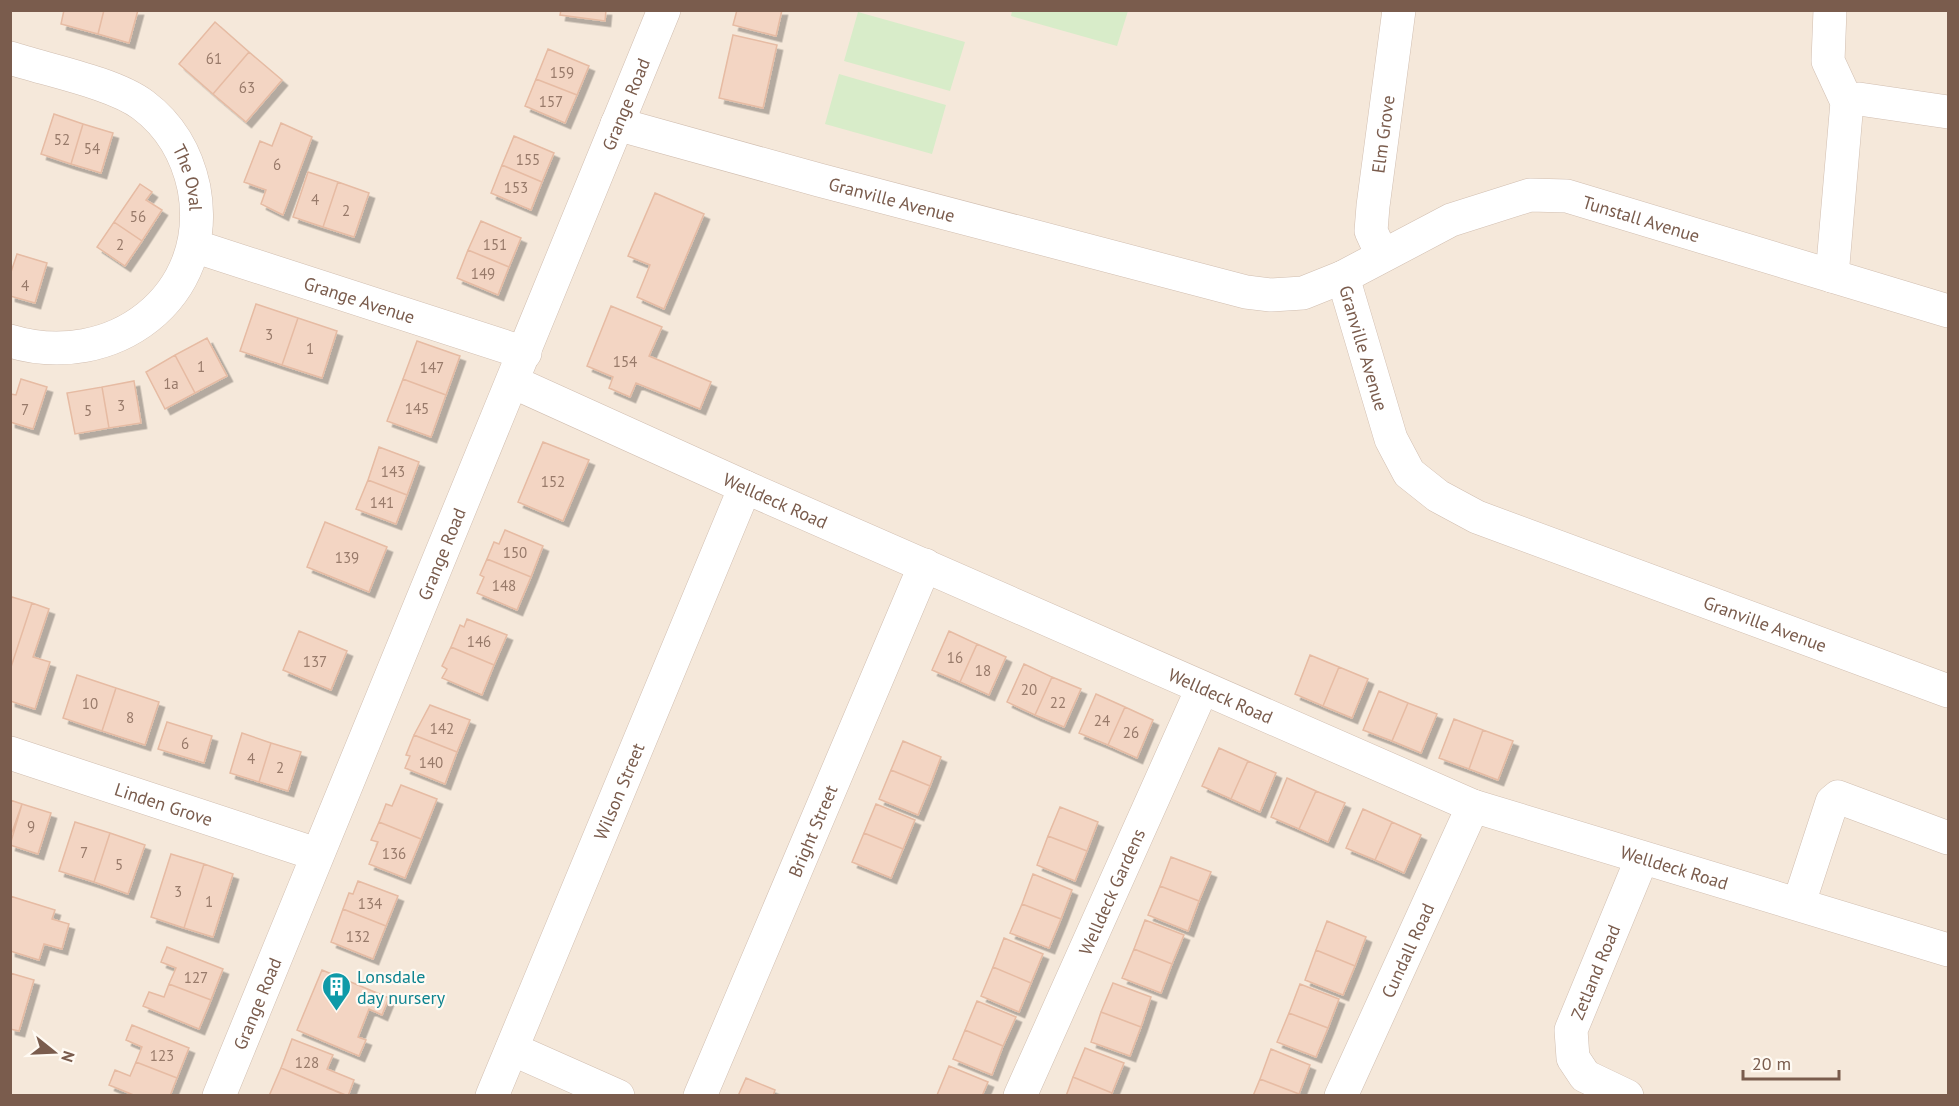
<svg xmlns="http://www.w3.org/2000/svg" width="1959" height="1106" font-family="'PT Sans',sans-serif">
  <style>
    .residential { fill: #f5e8da }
    .green { fill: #d8ecc9 }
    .building { fill: #f3d5c3; stroke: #e6bba3; stroke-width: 1.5; filter: url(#shadow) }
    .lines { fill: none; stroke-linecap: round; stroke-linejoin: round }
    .minor-casing { stroke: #d1beb0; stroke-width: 34 }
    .minor { stroke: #fff; stroke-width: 33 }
    .labels { text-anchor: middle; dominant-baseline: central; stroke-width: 4.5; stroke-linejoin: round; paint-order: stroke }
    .number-label { font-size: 15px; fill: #987a6a }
    .street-label { font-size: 18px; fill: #7a5c4d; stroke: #fffaf3 }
    .culture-label { font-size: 18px; fill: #0d838f; stroke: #fffaf3; text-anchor: start }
  </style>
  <defs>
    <filter id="shadow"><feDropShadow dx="5.5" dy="5.5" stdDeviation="0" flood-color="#0004"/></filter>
  </defs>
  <rect width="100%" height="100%" fill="#fdf6ec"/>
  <path class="residential" d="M11 11H1948V1095H11Z"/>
  <path class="green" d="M1012 11V10L1128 11 1117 46 1011 16Z
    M858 12 965 42 950 91 844 61Z
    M839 74 946 105 932 154 825 124Z"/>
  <path class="building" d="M64 10H104L98 34 61 24Z
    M104 10H138L129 43 98 34Z
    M561 10H606L605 21 560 15Z
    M737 10H782L776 36 733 25Z
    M215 22 249 52 213 94 179 64Z
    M733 35 777 45 763 108 719 98Z
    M548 49 589 66 577 95 536 79Z
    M249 52 282 80 246 122 213 94Z
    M536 79 577 95 565 123 525 106Z
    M54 114 83 124 71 164 41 154Z
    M281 123 312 137 283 215 261 204 266 190 244 182 260 141 272 146Z
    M83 124 113 133 101 173 71 164Z
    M514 136 554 153 542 182 502 165Z
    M502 165 542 182 531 210 491 193Z
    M308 172 338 182 323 227 293 217Z
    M338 182 369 193 354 237 323 227Z
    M140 184 152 192 146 200 162 210 142 241 114 222Z
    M655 193 704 214 664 309 637 297 650 265 628 256Z
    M481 221 521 238 509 267 468 250Z
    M114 222 142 241 125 266 97 247Z
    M468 250 509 267 498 295 457 278Z
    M17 254 47 263 35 303 10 296V275Z
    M256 304 298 318 282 365 240 351Z
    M611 306 662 327 649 356 711 382 700 409 636 383 630 397 609 388 613 377 587 366Z
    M298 318 337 331 322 378 282 365Z
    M207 338 227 376 195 393 175 355Z
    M417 341 460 356 446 395 403 379Z
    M175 355 195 393 165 409 146 372Z
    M21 379 47 387 33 429 10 422V394L16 395Z
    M403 379 446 395 431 437 387 421Z
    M134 381 141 423 109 428 102 387Z
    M102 387 109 428 75 434 67 393Z
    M543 442 589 460 563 521 518 502Z
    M379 447 419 462 407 495 368 480Z
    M368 480 407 495 396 524 356 509Z
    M325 522 387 547 369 592 307 567Z
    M505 530 543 546 531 577 487 559 494 542 499 544Z
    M487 559 531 577 517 610 477 593 484 577 480 575Z
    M12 597 32 603 10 670V602Z
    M32 603 49 609 33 657 50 662 35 709 10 701V670Z
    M467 619 507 635 494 665 451 647 460 625 464 627Z
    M299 631 347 651 331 690 283 670Z
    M949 631 977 644 960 682 932 670Z
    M977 644 1006 657 989 695 960 682Z
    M451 647 494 665 482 695 442 678 447 669 442 666Z
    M1310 655 1339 667 1323 706 1295 694Z
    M1024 664 1052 677 1035 715 1007 702Z
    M1339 667 1368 679 1352 718 1323 706Z
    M77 675 116 688 102 731 63 718Z
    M1052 677 1081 689 1064 727 1035 715Z
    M116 688 159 702 145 745 102 731Z
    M1379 691 1408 703 1392 741 1363 730Z
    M1096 694 1125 707 1108 745 1079 733Z
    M1408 703 1437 714 1421 753 1392 741Z
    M430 705 470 720 457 752 414 735Z
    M1125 707 1153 720 1137 758 1108 745Z
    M1454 719 1483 730 1469 769 1439 758Z
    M167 722 212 736 204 763 158 749Z
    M1483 730 1513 741 1498 780 1469 769Z
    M242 733 271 743 259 782 230 773Z
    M414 735 457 752 445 784 405 768 410 756 406 755Z
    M903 741 941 757 930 786 891 770Z
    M271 743 301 752 288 791 259 782Z
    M1219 748 1248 761 1231 799 1202 786Z
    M1248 761 1276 773 1260 812 1231 799Z
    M891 770 930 786 918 815 879 799Z
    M1287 778 1316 791 1299 829 1271 817Z
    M401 785 437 799 421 839 379 822 386 804 392 806Z
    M1316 791 1345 803 1328 842 1299 829Z
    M10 800 22 804 10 838Z
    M22 804 51 813 38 854 10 845Z
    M876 804 915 820 903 849 864 833Z
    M1060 807 1098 822 1087 851 1048 836Z
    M1363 809 1392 822 1375 860 1346 848Z
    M75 822 110 833 94 882 59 871Z
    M379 822 421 839 405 878 369 864 378 842 371 840Z
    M1392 822 1421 835 1404 873 1375 860Z
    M110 833 145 845 128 894 94 882Z
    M864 833 903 849 891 878 852 862Z
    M1048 836 1087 851 1075 881 1037 865Z
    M171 854 204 864 184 928 151 917Z
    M1171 857 1211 872 1199 901 1160 886Z
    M204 864 233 874 213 937 184 928Z
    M1033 874 1072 890 1061 919 1022 904Z
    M358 881 398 896 386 926 343 909 349 893 353 894Z
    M1160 886 1199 901 1188 931 1148 915Z
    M10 896 55 910 52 919 69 924 62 949 44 944 39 960 10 951Z
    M1022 904 1061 919 1049 948 1010 933Z
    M343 909 386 926 373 959 331 942Z
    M1145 920 1184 935 1172 964 1134 949Z
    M1327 921 1366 937 1355 966 1316 950Z
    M1004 938 1043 954 1031 983 993 967Z
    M167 947 223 969 211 1000 169 984 176 968 161 962Z
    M1134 949 1172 964 1161 993 1122 978Z
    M1316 950 1355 966 1343 995 1305 980Z
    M993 967 1031 983 1019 1012 981 996Z
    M322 970 389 998 382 1015 369 1009 358 1037 366 1040 359 1056 297 1030Z
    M10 973 34 980 19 1031 10 1029Z
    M1113 983 1151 997 1141 1027 1101 1012Z
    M169 984 211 1000 199 1029 143 1006 149 992 164 997Z
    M1300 984 1339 999 1328 1028 1289 1013Z
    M977 1001 1016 1017 1003 1046 965 1030Z
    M1101 1012 1141 1027 1130 1056 1091 1042Z
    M1289 1013 1328 1028 1316 1057 1277 1042Z
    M132 1025 189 1048 177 1078 136 1062 142 1047 126 1040Z
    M965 1030 1003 1046 992 1075 953 1059Z
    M292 1039 333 1055 327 1069 354 1080 348 1096 281 1068Z
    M1085 1048 1124 1063 1112 1093 1073 1077Z
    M1271 1049 1310 1065 1299 1094 1260 1079Z
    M136 1062 177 1078 170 1096H136L109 1085 115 1070 130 1076Z
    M949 1066 988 1082 982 1096 937 1095Z
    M281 1068 347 1096H269Z
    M1073 1077 1112 1093 1111 1096H1066Z
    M746 1078 775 1090 773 1096H738Z
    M1260 1079 1299 1094 1298 1096H1253Z"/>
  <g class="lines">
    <defs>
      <g id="minor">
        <path d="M1830 10 1828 61 1847 102 1832 276"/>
        <path id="s1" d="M10 58C47 70 114 83 143 105 171 126 187 155 194 188 214 297 112 372 10 341"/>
        <path d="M1847 102 1859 99 1948 112"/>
        <path id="s2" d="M617 124 819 180 1246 292 1271 295 1303 293 1343 277 1451 220 1530 195 1567 196 1948 311"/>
        <path id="s3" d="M194 246 525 353"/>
        <path id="s4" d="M1382 255 1371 231 1373 206 1399 10"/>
        <path id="s5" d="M1343 277 1391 439 1409 473 1438 496 1477 517 1948 691"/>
        <path id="s6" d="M513 382 745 487 1473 806 1948 950"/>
        <path id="s7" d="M10 753 316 854"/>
        <path d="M1799 903 1832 802 1838 797 1948 838"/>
        <path d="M512 1049 618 1096"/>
        <path id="s8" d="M219 1096 664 10"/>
        <path id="s9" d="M492 1096 745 487"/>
        <path id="s10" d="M700 1096 925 565"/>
        <path id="s11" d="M1020 1096 1202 689"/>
        <path id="s12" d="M1341 1096 1473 806"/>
        <path id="s13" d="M1627 1096 1585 1076 1573 1058 1571 1030 1642 858"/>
      </g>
    </defs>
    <use href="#minor" class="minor-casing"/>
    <use href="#minor" class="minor"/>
  </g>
  <defs>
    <symbol id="building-pin" viewBox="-11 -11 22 30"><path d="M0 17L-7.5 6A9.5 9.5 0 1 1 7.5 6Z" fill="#0f9aa8" stroke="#fffaf3"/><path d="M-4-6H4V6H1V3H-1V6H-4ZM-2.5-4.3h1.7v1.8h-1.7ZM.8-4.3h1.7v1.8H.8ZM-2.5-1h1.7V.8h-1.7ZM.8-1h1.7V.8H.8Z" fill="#fff"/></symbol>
  </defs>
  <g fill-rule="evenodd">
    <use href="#building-pin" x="320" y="970" width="33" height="45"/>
  </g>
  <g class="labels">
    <g class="number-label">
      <text x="214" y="58">61</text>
      <text x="562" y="72">159</text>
      <text x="247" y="87">63</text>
      <text x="551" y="101">157</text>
      <text x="62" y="139">52</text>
      <text x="92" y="148">54</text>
      <text x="528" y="159">155</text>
      <text x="277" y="164">6</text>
      <text x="516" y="187">153</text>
      <text x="315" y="199">4</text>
      <text x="346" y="210">2</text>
      <text x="138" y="216">56</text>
      <text x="120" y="244">2</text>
      <text x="495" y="244">151</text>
      <text x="483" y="273">149</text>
      <text x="25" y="285">4</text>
      <text x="269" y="334">3</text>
      <text x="310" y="348">1</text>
      <text x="625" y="361">154</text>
      <text x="201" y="366">1</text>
      <text x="432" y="367">147</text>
      <text x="171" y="383">1a</text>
      <text x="121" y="405">3</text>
      <text x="417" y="408">145</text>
      <text x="25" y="409">7</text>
      <text x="88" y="410">5</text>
      <text x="393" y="471">143</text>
      <text x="553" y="481">152</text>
      <text x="382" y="502">141</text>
      <text x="515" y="552">150</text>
      <text x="347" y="557">139</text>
      <text x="504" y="585">148</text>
      <text x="479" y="641">146</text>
      <text x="955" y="657">16</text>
      <text x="315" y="661">137</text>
      <text x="983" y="670">18</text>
      <text x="1029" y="689">20</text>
      <text x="1058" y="702">22</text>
      <text x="90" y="703">10</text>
      <text x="130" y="717">8</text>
      <text x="1102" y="720">24</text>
      <text x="442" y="728">142</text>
      <text x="1131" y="732">26</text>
      <text x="185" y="743">6</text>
      <text x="251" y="758">4</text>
      <text x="431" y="762">140</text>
      <text x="280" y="767">2</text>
      <text x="31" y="826">9</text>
      <text x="84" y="852">7</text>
      <text x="394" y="853">136</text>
      <text x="119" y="864">5</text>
      <text x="178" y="891">3</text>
      <text x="209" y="901">1</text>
      <text x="370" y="903">134</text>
      <text x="358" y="936">132</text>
      <text x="196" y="977">127</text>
      <text x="162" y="1055">123</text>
      <text x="307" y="1062">128</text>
    </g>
    <g class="street-label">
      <text stroke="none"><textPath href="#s8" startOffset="1072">Grange Road</textPath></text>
      <text stroke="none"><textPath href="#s4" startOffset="124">Elm Grove</textPath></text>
      <text stroke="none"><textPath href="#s1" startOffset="230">The Oval</textPath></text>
      <text stroke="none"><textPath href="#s2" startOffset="285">Granville Avenue</textPath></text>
      <text stroke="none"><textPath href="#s2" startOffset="1071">Tunstall Avenue</textPath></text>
      <text stroke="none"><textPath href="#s3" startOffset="174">Grange Avenue</textPath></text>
      <text stroke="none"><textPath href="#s5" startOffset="74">Granville Avenue</textPath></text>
      <text stroke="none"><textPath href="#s6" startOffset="288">Welldeck Road</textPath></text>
      <text stroke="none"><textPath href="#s8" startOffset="586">Grange Road</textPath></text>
      <text stroke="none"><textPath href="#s5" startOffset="596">Granville Avenue</textPath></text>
      <text stroke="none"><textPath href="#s6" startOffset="774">Welldeck Road</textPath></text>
      <text stroke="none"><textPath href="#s9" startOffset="330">Wilson Street</textPath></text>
      <text stroke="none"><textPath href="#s7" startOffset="162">Linden Grove</textPath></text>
      <text stroke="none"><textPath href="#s10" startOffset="288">Bright Street</textPath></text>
      <text stroke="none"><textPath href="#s6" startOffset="1260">Welldeck Road</textPath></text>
      <text stroke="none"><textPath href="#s11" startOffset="224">Welldeck Gardens</textPath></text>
      <text stroke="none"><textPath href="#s12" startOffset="160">Cundall Road</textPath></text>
      <text stroke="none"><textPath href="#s13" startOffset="159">Zetland Road</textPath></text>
      <text stroke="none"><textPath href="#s8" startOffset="100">Grange Road</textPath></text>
    </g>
    <g class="culture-label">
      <text x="357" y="976">Lonsdale<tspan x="357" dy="21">day nursery</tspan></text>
    </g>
  </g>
  <rect width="1959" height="1106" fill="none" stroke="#7a5c4d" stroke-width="24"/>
  <g transform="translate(54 1052) rotate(108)" stroke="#fffaf3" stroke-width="4.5" paint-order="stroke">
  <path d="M0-4.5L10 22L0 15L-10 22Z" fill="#7a5c4d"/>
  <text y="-9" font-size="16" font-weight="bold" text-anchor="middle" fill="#7a5c4d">N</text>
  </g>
  <path d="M1743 1070v9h96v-9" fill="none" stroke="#7a5c4d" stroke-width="3"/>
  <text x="1752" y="1070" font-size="18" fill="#7a5c4d" stroke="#fffaf3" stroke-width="4.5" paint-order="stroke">20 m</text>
</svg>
